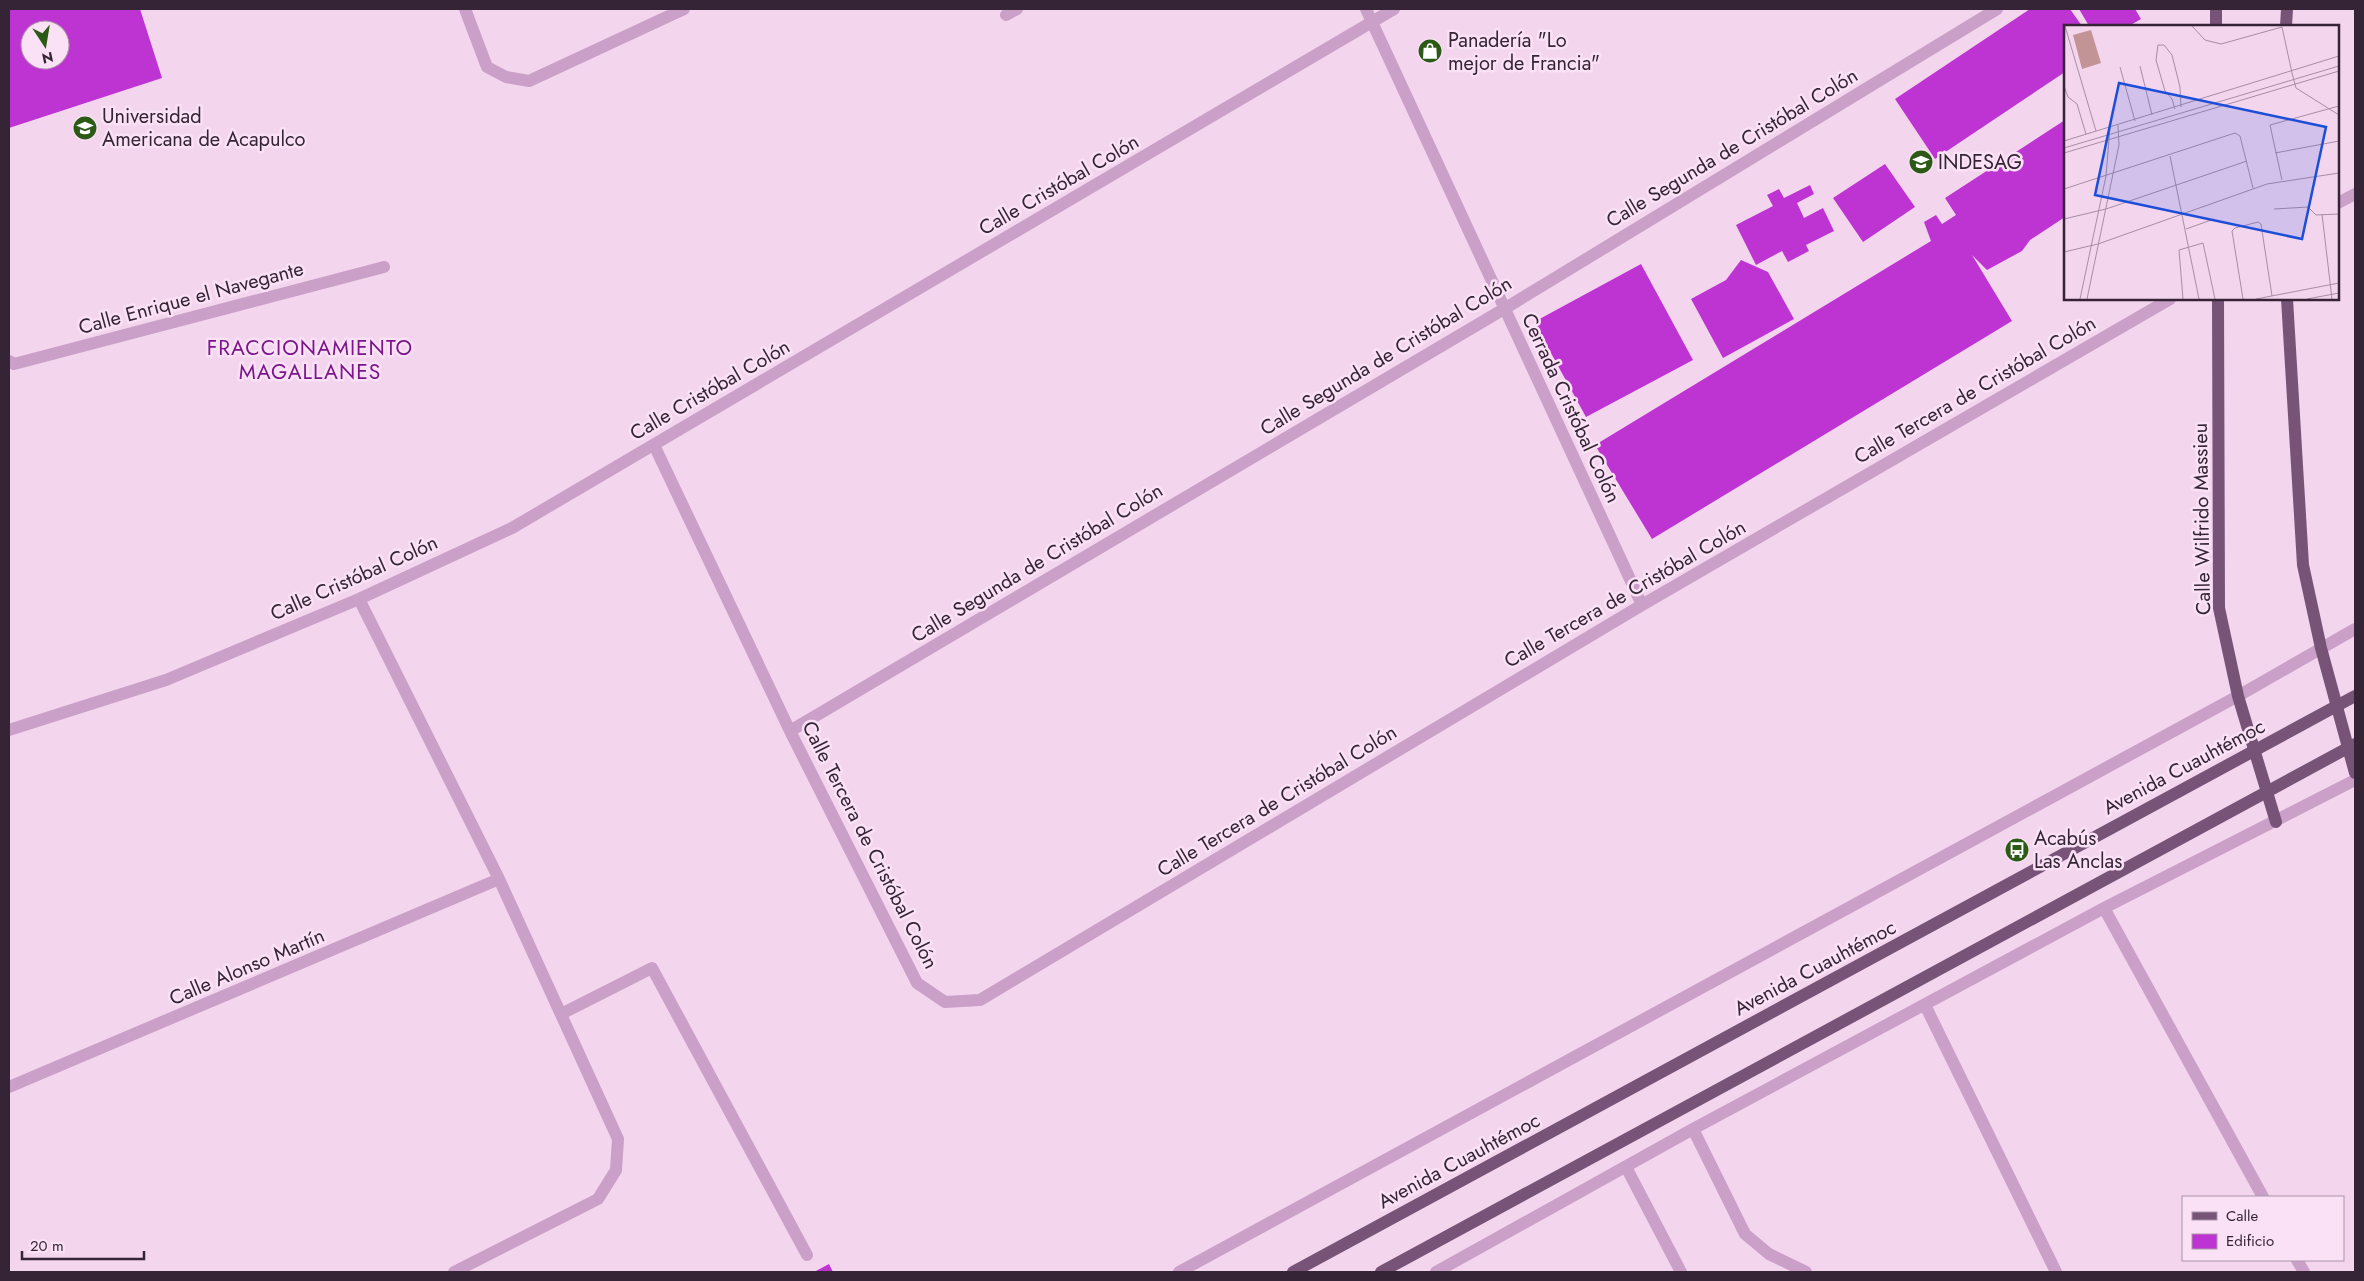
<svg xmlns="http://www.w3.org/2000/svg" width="2364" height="1281" font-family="Jost,sans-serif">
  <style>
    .building { fill: #be34d2; fill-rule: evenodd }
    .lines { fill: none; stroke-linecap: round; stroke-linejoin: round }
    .minor { stroke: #cba0c8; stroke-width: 12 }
    .major { stroke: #775378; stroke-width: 12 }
    .major-bridge { stroke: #775378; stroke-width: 12 }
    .labels { text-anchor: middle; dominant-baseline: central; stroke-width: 5; stroke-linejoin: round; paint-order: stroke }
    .poi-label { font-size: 20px; fill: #342435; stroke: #fae1f6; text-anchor: start }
    .street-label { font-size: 20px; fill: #342435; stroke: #fae1f6 }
    .neighbourhood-label { font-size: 21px; letter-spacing: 1px; fill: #7b168b; stroke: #fae1f6 }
    .inset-road { fill: none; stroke: #a78ea4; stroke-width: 1 }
    .view { fill: #1d4ed8; fill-opacity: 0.15; stroke: #1d4ed8; stroke-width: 2.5 }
    .inset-edge { fill: none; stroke: #342435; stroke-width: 2.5 }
  </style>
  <rect width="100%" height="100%" fill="#f3d5ee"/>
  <path class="building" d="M9 9H140L162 78 9 128ZM30 30H60V60H30Z
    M2030 9H2070L2082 26H2065V72L1935 159 1895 99Z
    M2079 9H2135L2141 19 2129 26H2089Z
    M2065 120V217L2030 240 2022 251 1987 270 1972 255 2012 321 1652 539 1595 445 1931 241 1924 222 1936 215 1942 224 1956 215 1945 198Z
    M1885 164 1915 207 1863 242 1833 198Z
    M1810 185 1814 194 1797 203 1804 218 1823 208 1834 231 1806 245 1809 251 1788 262 1782 251 1756 265 1736 225 1773 206 1767 195 1779 189 1784 198Z
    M1741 260 1768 272 1794 319 1723 358 1691 299 1726 280Z
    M1641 264 1693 360 1586 417 1534 322Z
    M829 1264 833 1272H814Z"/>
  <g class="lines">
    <path class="minor" d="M465 9 487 67 506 77 529 81 684 9
      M1366 9 1642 605
      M1006 15 1017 9
      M2338 203 2355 194
      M9 361 14 364 384 267
      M654 445 790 731 917 983 945 1002 980 1000 1642 605 2170 299
      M359 599 499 879 618 1139 616 1170 598 1199 454 1272
      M9 730 166 680 359 599 512 528 1394 9
      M790 731 1504 309 1997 9
      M2104 908 2263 1197
      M1925 1005 2056 1272
      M561 1014 652 968 807 1255
      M9 1087 499 879
      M1693 1129 1745 1234 1769 1254 1806 1272
      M1626 1167 1681 1272
      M2297 1260 2304 1272
      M1179 1272 2238 696 2355 629
      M1436 1272 1693 1129 2104 908 2355 780"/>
    <path class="major" d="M2216 9V26
      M2286 26 2287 9
      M2218 299 2219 608 2238 696 2276 822
      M2287 299 2303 565 2321 648 2355 773"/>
    <path class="major-bridge" d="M1293 1272 2355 696
      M1381 1272 2355 744"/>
  </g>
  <defs>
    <symbol id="shop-disc" viewBox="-11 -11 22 22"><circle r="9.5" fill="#2b5916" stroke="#fae1f6"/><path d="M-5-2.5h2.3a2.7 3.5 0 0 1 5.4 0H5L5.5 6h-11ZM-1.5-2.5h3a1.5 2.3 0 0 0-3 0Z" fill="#fff"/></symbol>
    <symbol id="school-disc" viewBox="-11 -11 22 22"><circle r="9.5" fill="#2b5916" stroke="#fae1f6"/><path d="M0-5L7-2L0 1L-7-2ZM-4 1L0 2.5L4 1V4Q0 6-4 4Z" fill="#fff"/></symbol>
    <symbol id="university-disc" viewBox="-11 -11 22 22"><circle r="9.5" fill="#2b5916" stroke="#fae1f6"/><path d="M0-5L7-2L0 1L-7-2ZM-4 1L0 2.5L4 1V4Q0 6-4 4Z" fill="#fff"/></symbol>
    <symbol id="bus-disc" viewBox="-11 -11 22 22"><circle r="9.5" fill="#2b5916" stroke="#fae1f6"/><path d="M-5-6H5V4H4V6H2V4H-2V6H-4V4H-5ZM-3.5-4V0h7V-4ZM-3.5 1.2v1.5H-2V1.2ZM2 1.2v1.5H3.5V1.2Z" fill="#fff"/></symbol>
  </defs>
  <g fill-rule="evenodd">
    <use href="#shop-disc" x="1416" y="37" width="28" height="28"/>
    <use href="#school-disc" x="71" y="114" width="28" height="28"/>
    <use href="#university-disc" x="1907" y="148" width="28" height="28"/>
    <use href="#bus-disc" x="2003" y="836" width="28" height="28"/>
  </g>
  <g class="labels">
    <g class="poi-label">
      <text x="1448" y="40">Panadería "Lo<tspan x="1448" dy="23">mejor de Francia"</tspan></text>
      <text x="102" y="116">Universidad<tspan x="102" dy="23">Americana de Acapulco</tspan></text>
      <text x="1938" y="162">INDESAG</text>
      <text x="2034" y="838">Acabús<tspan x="2034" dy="23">Las Anclas</tspan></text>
    </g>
    <g class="street-label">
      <text transform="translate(1732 148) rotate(-31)">Calle Segunda de Cristóbal Colón</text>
      <text transform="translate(1059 185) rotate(-30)">Calle Cristóbal Colón</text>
      <text transform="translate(191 298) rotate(-15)">Calle Enrique el Navegante</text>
      <text transform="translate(1386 356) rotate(-31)">Calle Segunda de Cristóbal Colón</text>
      <text transform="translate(710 390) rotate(-30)">Calle Cristóbal Colón</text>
      <text transform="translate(1975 390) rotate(-30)">Calle Tercera de Cristóbal Colón</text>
      <text transform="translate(1571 408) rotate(65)">Cerrada Cristóbal Colón</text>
      <text transform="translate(2202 519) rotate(-91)">Calle Wilfrido Massieu</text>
      <text transform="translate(1037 563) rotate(-31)">Calle Segunda de Cristóbal Colón</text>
      <text transform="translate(354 578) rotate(-24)">Calle Cristóbal Colón</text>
      <text transform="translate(1625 594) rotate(-30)">Calle Tercera de Cristóbal Colón</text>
      <text transform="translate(2184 767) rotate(-28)">Avenida Cuauhtémoc</text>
      <text transform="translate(1277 801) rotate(-31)">Calle Tercera de Cristóbal Colón</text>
      <text transform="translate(870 845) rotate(63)">Calle Tercera de Cristóbal Colón</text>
      <text transform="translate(247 967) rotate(-23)">Calle Alonso Martín</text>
      <text transform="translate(1815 968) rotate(-28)">Avenida Cuauhtémoc</text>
      <text transform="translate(1459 1161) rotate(-28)">Avenida Cuauhtémoc</text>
    </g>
    <g class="neighbourhood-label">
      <text x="310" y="348">FRACCIONAMIENTO<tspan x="310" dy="24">MAGALLANES</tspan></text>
    </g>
  </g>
  <g transform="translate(2064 25)">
    <rect width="275" height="275" fill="#f3d5ee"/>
    <path d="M27 5 37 38 18 44 9 10Z" fill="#c39496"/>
    <path class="inset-road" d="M1 1 32 106M128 1 141 15 157 19 218 2M218 2 228 48M76 41 88 90M56 42 71 96M228 48 232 63 275 90M0 61 4 72 13 79 22 109M111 84 108 74 101 66 92 35 94 20H100L108 30 116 62 117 82M0 116 275 31M0 123 275 41M0 128 275 46M211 128 275 116M106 131 135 274M218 155 206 100 275 81M0 164 171 108 176 111 189 163M210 184 244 182 252 190 275 189M258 189 268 274M0 194 42 184 183 136M122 204 150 194M0 227 34 219 203 159 275 148M16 274 42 151 46 102M23 274 55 120 54 100M119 274 115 225 139 218 151 274M179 274 168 206 171 203 194 197 197 199 208 271M192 274 275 258M243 274 275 268"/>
    <path class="view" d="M55 58 262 102 238 214 31 170Z"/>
    <rect width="275" height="275" class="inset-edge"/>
  </g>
  <rect width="2364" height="1281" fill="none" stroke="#342435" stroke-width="20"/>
  <rect x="2182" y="1196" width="162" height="65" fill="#fae1f6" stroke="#ab95a9"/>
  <rect x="2192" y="1212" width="25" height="8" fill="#775378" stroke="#ab95a9"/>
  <text x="2226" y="1221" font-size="15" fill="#342435">Calle</text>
  <rect x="2192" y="1234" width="25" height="15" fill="#be34d2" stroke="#ab95a9"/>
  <text x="2226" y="1246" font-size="15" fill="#342435">Edificio</text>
  <g transform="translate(45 45) rotate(168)"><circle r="24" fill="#fae1f6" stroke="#ab95a9"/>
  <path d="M0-4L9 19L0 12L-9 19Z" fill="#2b5916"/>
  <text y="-8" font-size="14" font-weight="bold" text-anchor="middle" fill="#342435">N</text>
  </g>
  <path d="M22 1251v8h122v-8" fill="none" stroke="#342435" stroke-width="2.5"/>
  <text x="30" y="1251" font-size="15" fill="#342435" stroke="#fae1f6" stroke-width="4" paint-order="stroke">20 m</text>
</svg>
